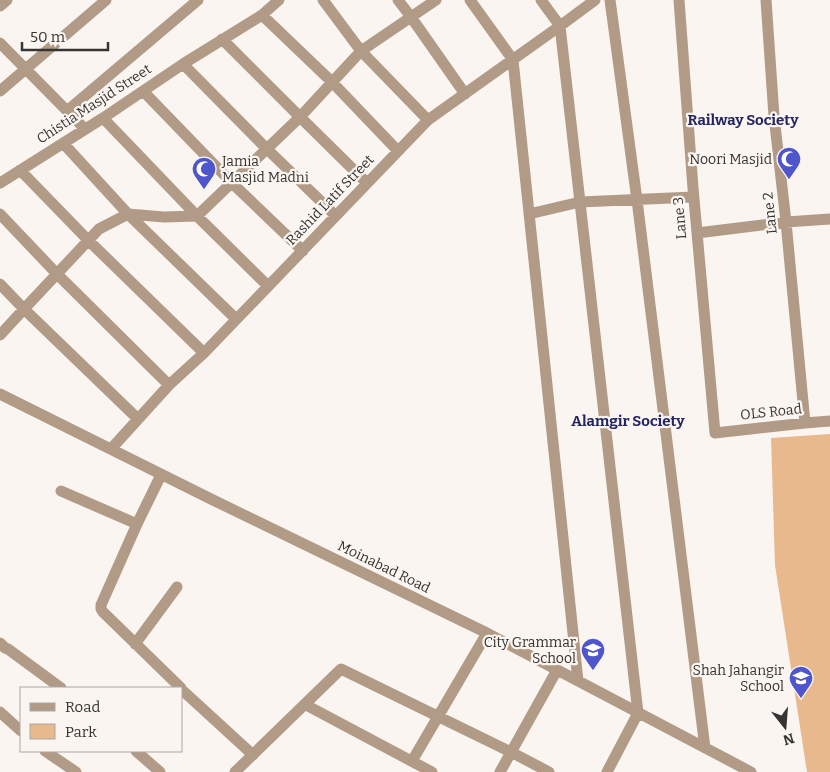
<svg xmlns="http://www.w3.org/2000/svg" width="830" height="772" font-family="Bitter,serif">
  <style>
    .green { fill: #e7b98d }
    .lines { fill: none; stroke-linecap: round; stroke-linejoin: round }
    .minor { stroke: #b19b86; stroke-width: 11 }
    .labels { text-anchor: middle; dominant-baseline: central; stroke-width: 4.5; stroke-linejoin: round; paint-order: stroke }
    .street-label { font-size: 14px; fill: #353432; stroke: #faf5f1 }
    .poi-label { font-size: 14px; fill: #353432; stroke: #faf5f1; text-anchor: end }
    .neighbourhood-label { font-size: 15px; font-weight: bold; fill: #232660; stroke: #faf5f1 }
  </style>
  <rect width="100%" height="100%" fill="#faf5f1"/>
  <path class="green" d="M830 434V772H807L775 565 771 438Z"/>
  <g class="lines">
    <path class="minor" d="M323 0 361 51 428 120
      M398 0 411 17 465 94
      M470 0 513 60 578 681
      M541 0 560 26 638 713 607 772
      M610 0 637 200 705 748
      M679 0 693 188 715 433 805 423 830 421
      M766 0 774 116 786 222 805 423
      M0 6 7 0
      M262 15 332 82 398 151
      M222 39 300 117 367 183
      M0 43 85 129
      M183 64 267 149 336 216
      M0 91 106 0
      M143 91 232 183 303 251
      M67 111 198 0
      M103 118 197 216 268 286
      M63 143 128 214 236 319
      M20 170 89 241 204 353
      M0 183 103 118 183 64 262 15 279 0
      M0 214 57 274 169 385
      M529 214 580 202 693 197
      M697 233 786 222 830 219
      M0 284 24 309 138 419
      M0 335 24 309 99 229 128 214 164 217 197 216 300 117 361 51 436 0
      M0 394 213 500 487 633 751 772
      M111 449 169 385 204 353 428 120 560 26 595 0
      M161 475 137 524 101 605V609L103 612 181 688
      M61 491 137 524
      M0 643 5 648 8 649 61 688
      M135 644 177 587
      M181 689 253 755
      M306 705 432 772
      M0 712 21 731
      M45 751 76 772
      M136 751 160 772
      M412 761 487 633
      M235 772 341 669 511 752 549 772
      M500 772 557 670"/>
  </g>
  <defs>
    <symbol id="mosque-pin" viewBox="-11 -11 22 30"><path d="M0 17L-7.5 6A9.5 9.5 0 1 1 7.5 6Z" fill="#4f55cb" stroke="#faf5f1"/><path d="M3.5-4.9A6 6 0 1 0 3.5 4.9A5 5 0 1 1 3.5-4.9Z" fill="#fff"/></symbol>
    <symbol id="school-pin" viewBox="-11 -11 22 30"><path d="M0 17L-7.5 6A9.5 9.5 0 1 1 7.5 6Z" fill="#4f55cb" stroke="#faf5f1"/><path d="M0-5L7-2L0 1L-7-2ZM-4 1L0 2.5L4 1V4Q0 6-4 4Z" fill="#fff"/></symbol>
  </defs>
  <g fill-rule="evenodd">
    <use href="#mosque-pin" x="775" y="145" width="28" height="38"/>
    <use href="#mosque-pin" x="190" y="155" width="28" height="38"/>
    <use href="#school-pin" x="579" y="636" width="28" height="38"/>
    <use href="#school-pin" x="787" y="664" width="28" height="38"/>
  </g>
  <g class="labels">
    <g class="street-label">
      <text transform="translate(94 104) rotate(-33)">Chistia Masjid Street</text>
      <text transform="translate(330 200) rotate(-46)">Rashid Latif Street</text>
      <text transform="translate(770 213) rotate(-96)">Lane 2</text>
      <text transform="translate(680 218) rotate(-95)">Lane 3</text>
      <text transform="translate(771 412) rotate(-6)">OLS Road</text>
      <text transform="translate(384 567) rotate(26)">Moinabad Road</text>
    </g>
    <g class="poi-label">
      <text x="772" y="159">Noori Masjid</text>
      <text x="222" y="161" text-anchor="start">Jamia<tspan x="222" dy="16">Masjid Madni</tspan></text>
      <text x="576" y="642">City Grammar<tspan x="576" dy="16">School</tspan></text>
      <text x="784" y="670">Shah Jahangir<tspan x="784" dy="16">School</tspan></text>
    </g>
    <g class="neighbourhood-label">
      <text x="743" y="120">Railway Society</text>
      <text x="628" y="421">Alamgir Society</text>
    </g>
  </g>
  <rect x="20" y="687" width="162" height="65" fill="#faf5f1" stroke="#aba8a5"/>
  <rect x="30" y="703" width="25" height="8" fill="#b19b86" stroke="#aba8a5"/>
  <text x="65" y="712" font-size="15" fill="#353432">Road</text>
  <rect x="30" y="724" width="25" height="15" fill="#e7b98d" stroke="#aba8a5"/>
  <text x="65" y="737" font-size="15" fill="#353432">Park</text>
  <g transform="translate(785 727) rotate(163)" stroke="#faf5f1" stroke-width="4" paint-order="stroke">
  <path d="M0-4L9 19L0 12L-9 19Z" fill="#353432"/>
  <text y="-8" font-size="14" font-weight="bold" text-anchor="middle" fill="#353432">N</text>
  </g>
  <path d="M22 42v8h86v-8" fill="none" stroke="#353432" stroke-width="2.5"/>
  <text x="30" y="42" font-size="15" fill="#353432" stroke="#faf5f1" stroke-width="4" paint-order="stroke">50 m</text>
</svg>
